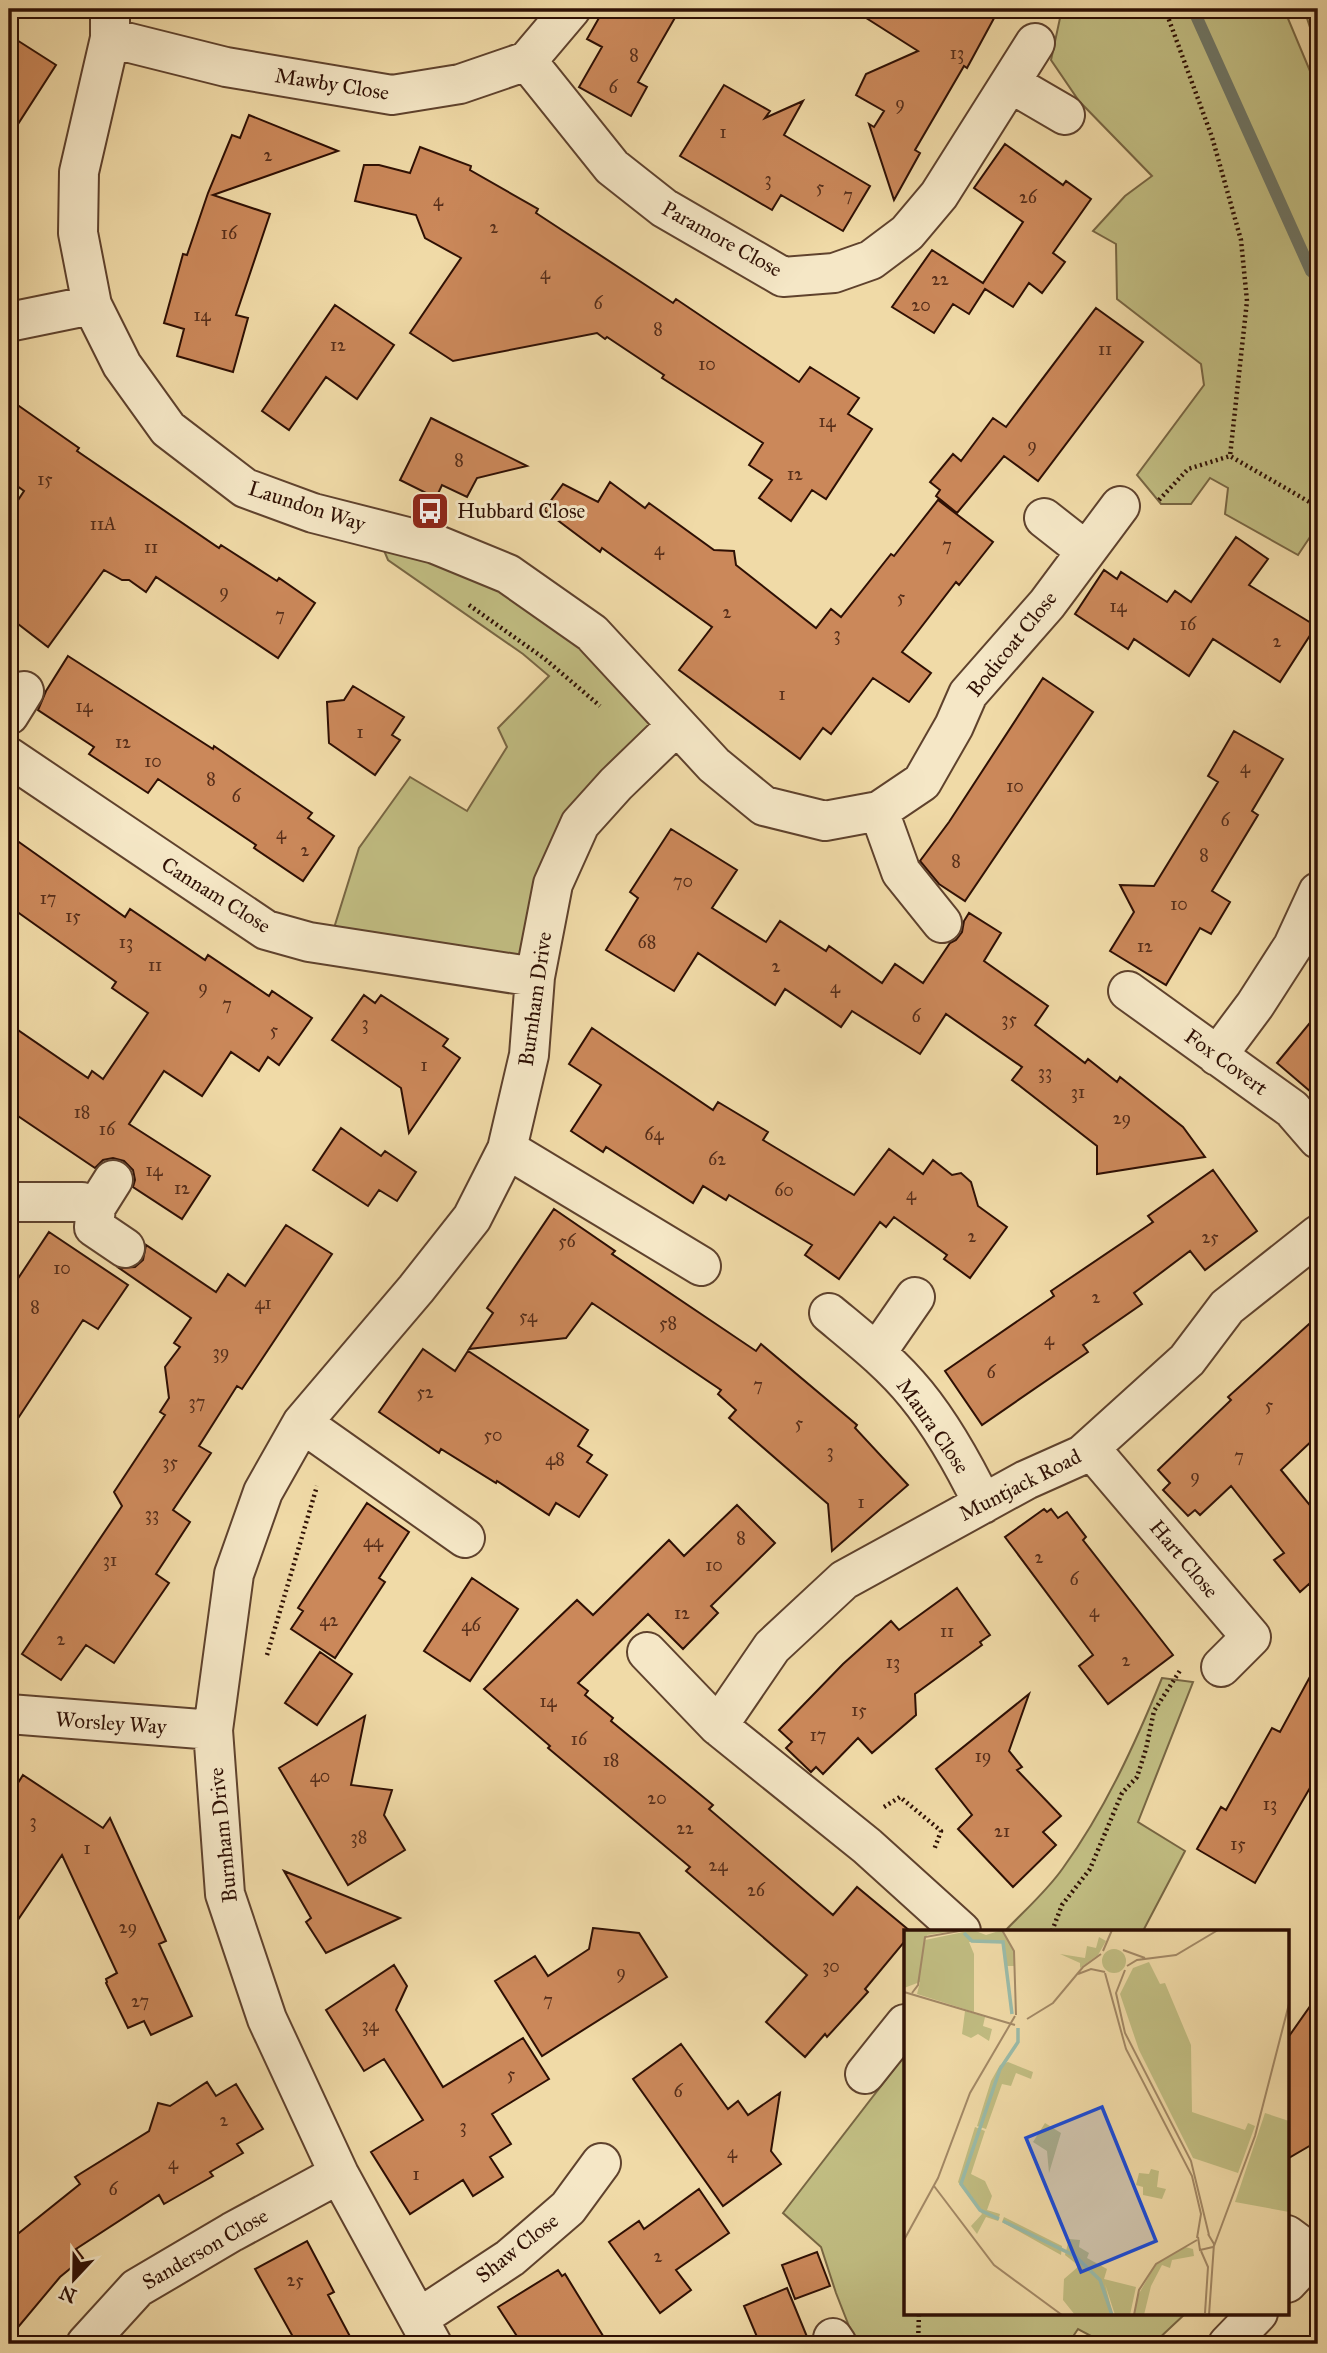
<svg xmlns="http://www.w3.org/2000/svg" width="1327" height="2353" font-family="'IM FELL Great Primer',serif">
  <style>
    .green { fill: #c1bd82; stroke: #786643; stroke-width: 2 }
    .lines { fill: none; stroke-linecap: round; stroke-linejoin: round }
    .stream { stroke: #6f7767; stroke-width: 12 }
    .building { fill: #cb885a; stroke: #2f1004; stroke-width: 2 }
    .minor-casing { stroke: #5f422d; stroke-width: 42 }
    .path { stroke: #2f1004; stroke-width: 4.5; stroke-dasharray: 2 3.5; stroke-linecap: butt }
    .minor { stroke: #f5e7c6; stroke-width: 38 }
    .labels { text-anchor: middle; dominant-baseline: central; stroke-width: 6; stroke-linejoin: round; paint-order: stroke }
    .number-label { font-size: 18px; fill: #562e1a }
    .street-label { font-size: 21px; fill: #2f1004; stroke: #f5e7c6 }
    .poi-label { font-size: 21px; fill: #2f1004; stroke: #f5e7c6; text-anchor: start }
    .inset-river { fill: none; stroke: #9abba9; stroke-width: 3.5 }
    .inset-road { fill: none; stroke: #a38966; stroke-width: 2 }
    .view { fill: #1d4ed8; fill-opacity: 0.15; stroke: #1d4ed8; stroke-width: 3.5 }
    .inset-edge { fill: none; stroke: #2f1004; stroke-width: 3.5 }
  </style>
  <rect width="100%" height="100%" fill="#f0daa7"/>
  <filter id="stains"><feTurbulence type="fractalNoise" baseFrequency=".00286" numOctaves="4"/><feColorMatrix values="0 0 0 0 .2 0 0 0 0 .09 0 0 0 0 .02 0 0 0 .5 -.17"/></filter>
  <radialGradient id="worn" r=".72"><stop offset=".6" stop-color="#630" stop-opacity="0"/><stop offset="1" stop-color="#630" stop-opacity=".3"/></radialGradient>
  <path class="green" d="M1065 9H1284L1318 90V525L1298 555 1225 514 1228 488 1210 478 1191 504H1161L1137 475 1204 385 1201 364 1117 299 1116 244 1093 231 1125 196 1152 176 1079 101 1051 60 1060 18Z
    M1304 9H1318V52Z
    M375 529 508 574 677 725 616 784 535 977 329 944 359 848 410 777 467 811 507 747 498 728 549 676 523 654 388 560Z
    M1162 1678 1193 1682 1138 1822 1185 1851 1143 1931H1005C1024 1911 1047 1891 1063 1868 1105 1810 1135 1744 1162 1678Z
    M905 2055V2313H1186L1153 2344H1106L1078 2329 1068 2344H856L836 2293 821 2247 783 2213Z"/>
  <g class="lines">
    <path class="stream" d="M1193 9 1311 271 1318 277"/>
  </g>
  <path class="building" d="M604 9H680L638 82 647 87 631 116 579 87 602 47 587 39Z
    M852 9H999L967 68 964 66 915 150 920 153 894 200 869 124 874 127 884 111 856 95 866 74 918 51Z
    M9 35 56 65 9 138Z
    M724 85 770 111 765 118 803 101 784 135 870 186 843 231 781 195 772 210 680 156Z
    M249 115 338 151 213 195 270 214 236 315 248 318 233 372 177 356 184 329 164 323 183 254 187 255 208 193 232 135 240 138Z
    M1005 144 1063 185 1066 181 1091 199 1053 253 1065 262 1042 293 1029 283 1013 307 985 289 969 314 953 304 934 333 892 307 932 250 983 283 1023 222 974 188Z
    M420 147 471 166 470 170 538 209 536 213 673 303 676 299 799 382 810 367 859 398 848 414 872 429 826 499 812 490 791 521 759 498 772 480 749 465 763 443 662 378 664 375 607 337 605 339 597 333 453 361 410 333 461 258 425 238 416 215 355 201 364 165H379L410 173Z
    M335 305 394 345 357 399 326 377 289 430 262 411Z
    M1096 308 1143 342 1038 481 1004 456 957 513 936 496 940 490 930 482 953 454 961 461 993 418 1006 427Z
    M9 399 79 448 77 451 219 548 221 545 277 581 279 578 315 603 278 658 156 577 146 592 129 580H122L104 570 48 647 9 617V514L24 491 9 480Z
    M431 418 527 466 477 478 467 497 442 485 436 498 400 480Z
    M610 482 645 508 649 503 714 550 734 551 736 565 816 628 831 609 841 617 891 554 894 556 938 500 993 542 959 585 956 582 902 652 931 673 909 702 873 678 831 734 823 728 800 759 679 670 712 627 602 548 600 552 544 510 563 484 598 502Z
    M1236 537 1268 559 1249 585 1316 626 1280 682 1213 639 1189 676 1134 639 1128 649 1075 614 1104 570 1117 579 1121 572 1167 602 1175 591 1191 602Z
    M68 656 213 749 214 746 312 813 308 818 334 836 303 881 254 848 256 845 158 779 148 793 89 754 94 747 38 710 46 691Z
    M1043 678 1093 712 965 901 939 884 920 861 949 822Z
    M353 686 404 717 392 735 400 740 375 775 329 743 327 702 344 700Z
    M1234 731 1283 759 1252 811 1258 815 1212 891 1230 902 1211 934 1200 928 1166 985 1110 951 1134 912 1120 885 1154 886 1218 782 1208 776Z
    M671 829 737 870 712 908 766 942 780 921 826 951 829 946 882 983 895 964 923 983 950 943 956 940 962 932 964 921 969 913 1001 933 984 961 1048 1006 1035 1025 1085 1063 1088 1059 1117 1082 1120 1077 1183 1127 1205 1157 1097 1174V1146L1012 1080 1022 1067 946 1014 920 1054 852 1011 841 1027 785 989 775 1005 698 953 674 991 646 974 606 950 638 898 630 892Z
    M9 835 125 917 130 909 205 960 208 955 269 996 272 991 312 1018 279 1065 268 1057 259 1071 231 1052 202 1096 164 1071 129 1124 210 1176 182 1219 133 1187 135 1180 133 1170 124 1161 113 1158 103 1160 95 1168 9 1110V1024L88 1078 92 1071 103 1079 148 1013 112 988 116 982 9 906Z
    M364 995 375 1003 381 995 448 1039 443 1046 460 1058 409 1133 401 1088 332 1040Z
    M1318 1013V1098L1277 1063Z
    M592 1028 713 1110 718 1102 768 1132 763 1140 854 1195 889 1149 923 1174 933 1160 952 1175 961 1173 971 1182 978 1206 1007 1227 970 1278 944 1259 947 1255 894 1217 886 1227 880 1222 839 1279 805 1255 812 1245 729 1195 726 1200 703 1186 693 1203 606 1147 603 1152 571 1131 601 1085 569 1064Z
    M341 1128 381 1156 385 1151 416 1172 397 1201 379 1190 368 1206 313 1170Z
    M1213 1170 1257 1231 1205 1270 1190 1251 1134 1293 1142 1304 1083 1345 1088 1352 982 1425 945 1371 1054 1296 1051 1291 1153 1222 1148 1216Z
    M554 1209 615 1251 612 1254 756 1351 761 1344 857 1425 855 1428 908 1485 832 1551 828 1504 729 1418 736 1410 718 1394 721 1390 592 1303 566 1338 469 1349 493 1313 487 1308Z
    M286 1225 332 1254 242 1389 237 1386 199 1446 211 1453 173 1510 190 1522 156 1574 169 1583 114 1663 86 1645 61 1680 22 1654 122 1506 114 1492 165 1415 160 1412 169 1398 165 1367 180 1347 174 1343 191 1318 119 1268 135 1267 143 1260 146 1245 216 1292 228 1274 245 1286Z
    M49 1232 128 1285 98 1329 83 1320 9 1432V1292Z
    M1318 1316V1435L1281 1470 1318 1515V1596L1309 1584 1300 1592 1274 1560 1284 1553 1231 1486 1200 1515 1195 1510 1188 1516 1163 1490 1170 1483 1158 1470 1231 1400 1228 1397Z
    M423 1349 455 1371 468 1351 588 1430 578 1446 592 1455 587 1462 607 1475 579 1517 556 1503 549 1515 497 1481 496 1483 441 1449 439 1453 379 1412Z
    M367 1503 409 1532 379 1578 385 1582 335 1658 291 1629 303 1611 298 1608Z
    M737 1505 775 1543 711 1606 718 1613 683 1649 648 1614 578 1683 588 1691 585 1695 613 1718 611 1721 713 1805 709 1809 833 1915 857 1887 910 1931H905V1941L865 1989 868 1992 827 2037 825 2034 805 2057 766 2022 807 1975 686 1871 690 1867 548 1748 550 1746 484 1689 577 1600 593 1615 669 1540 684 1556Z
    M1044 1509 1047 1512 1051 1509 1058 1518 1067 1512 1086 1537 1083 1540 1173 1655 1108 1704 1079 1666 1093 1655 1005 1537Z
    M472 1578 518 1609 470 1681 424 1651Z
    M957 1588 990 1635 980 1642 982 1645 915 1694 916 1715 872 1753 858 1738 823 1774 816 1767 811 1772 786 1748 792 1742 779 1730 843 1664 891 1621 899 1630Z
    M320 1652 352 1674 317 1725 285 1703Z
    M1318 1662V1774L1255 1883 1197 1849 1221 1807 1226 1810 1272 1728 1280 1732Z
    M1029 1694 1009 1751 1022 1767 1017 1770 1061 1816 1043 1832 1056 1845 1013 1887 958 1829 972 1815 936 1769Z
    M365 1716 351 1785 392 1790 384 1815 405 1850 348 1885 279 1768Z
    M23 1775 103 1828 110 1818 166 1941 159 1944 192 2016 151 2035 144 2021 128 2028 106 1983 107 1982 106 1979 117 1973 62 1855 9 1933V1797Z
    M284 1871 400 1918 326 1953 306 1922 311 1918Z
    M593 1928 639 1933 667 1977 542 2056 495 1981 535 1956 548 1976 589 1949Z
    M394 1965 407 1986 396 2010 443 2087 523 2038 549 2079 492 2114 511 2144 490 2157 503 2177 473 2196 463 2180 410 2214 371 2152 423 2120 384 2059 364 2071 326 2010Z
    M1318 1995V2141L1287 2159V2039Z
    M681 2044 728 2109 738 2101 748 2115 780 2093 771 2151 781 2164 723 2206 633 2079Z
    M207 2082 216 2096 236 2084 263 2129 237 2144 243 2153 210 2172 213 2176 164 2204 159 2195 76 2249 83 2258 60 2277 9 2338V2241L80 2184 75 2177 149 2131 158 2103 170 2106Z
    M699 2189 729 2233 676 2270 691 2290 660 2313 609 2242 639 2221 644 2229Z
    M307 2241 334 2292 328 2295 354 2344H297L255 2269Z
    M817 2252 830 2286 795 2299 782 2265Z
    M558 2270 562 2276 565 2274 608 2344H522L498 2307Z
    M787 2288 810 2344H760L744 2306Z"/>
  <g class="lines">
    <defs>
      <path id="minor" d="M110 9V38L79 172 78 233 92 305 122 365 168 429 245 488 313 513 435 544 508 574 592 633 714 765 764 806 825 821 879 811 922 782 954 726 968 694 1047 604 1120 506
        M110 38 226 67 392 95 460 84 527 61 571 9
        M527 61 612 167 664 208 783 277 834 273 871 260 907 233 939 195 1035 43
        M1010 83 1065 115
        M9 322 92 305
        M1044 518 1086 551
        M9 715 24 691
        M9 757 266 930 309 942 535 977
        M879 811 901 872 942 923
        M1128 991 1292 1109 1318 1139
        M1217 1056 1255 1005 1293 946 1318 892
        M507 1149 701 1266
        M9 1202H82L96 1207 113 1180
        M96 1207 94 1227 125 1248
        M829 1313C859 1338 891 1363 916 1394 943 1427 964 1465 983 1504
        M877 1352 915 1297
        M302 1423 465 1538
        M1090 1448 1251 1637 1221 1667
        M647 1652 718 1726
        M9 1714 213 1730
        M961 1931 867 1846 718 1726 772 1647 844 1580 1026 1480 1082 1455 1187 1360 1227 1307 1318 1235
        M865 2074 905 2024
        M1287 2235 1318 2258
        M1287 2283 1314 2254
        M419 2318 510 2258 568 2208 601 2163
        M833 2338 837 2344
        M86 2344 137 2288 232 2232 339 2174
        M432 2344 339 2174 267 2019 225 1894 213 1730 234 1574 263 1492 302 1423 416 1289 472 1218 507 1149 529 1055 535 977 553 884 580 824 616 784 677 725
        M1228 2344 1258 2313"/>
    </defs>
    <use href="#minor" class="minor-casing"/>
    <path class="path" d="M1165 9 1212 137 1241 240 1247 301 1230 456 1318 507
      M1159 500 1188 469 1230 456
      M469 605 545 659 600 706
      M267 1655 317 1486
      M884 1807 900 1797 941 1831 934 1850
      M1052 1931 1062 1905 1090 1869 1122 1793 1137 1777 1146 1749 1154 1711 1181 1669
      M918 2344 919 2313"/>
    <use href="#minor" class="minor"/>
  </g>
  <defs>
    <symbol id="bus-square" viewBox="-11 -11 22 22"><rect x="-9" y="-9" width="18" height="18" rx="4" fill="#8f2418" stroke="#f5e7c6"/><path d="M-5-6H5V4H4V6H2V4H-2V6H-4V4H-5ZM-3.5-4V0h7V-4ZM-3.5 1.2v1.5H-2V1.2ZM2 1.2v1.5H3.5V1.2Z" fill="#fff"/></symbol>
  </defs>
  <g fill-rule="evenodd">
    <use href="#bus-square" x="408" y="489" width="44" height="44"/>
  </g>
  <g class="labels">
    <g class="number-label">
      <text x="957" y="53">13</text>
      <text x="634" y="55">8</text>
      <text x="613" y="87">6</text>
      <text x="900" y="103">9</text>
      <text x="723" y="132">1</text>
      <text x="268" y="155">2</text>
      <text x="768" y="179">3</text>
      <text x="820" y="187">5</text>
      <text x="848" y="195">7</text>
      <text x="1028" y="197">26</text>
      <text x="438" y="200">4</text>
      <text x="494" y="227">2</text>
      <text x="229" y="233">16</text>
      <text x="545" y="273">4</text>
      <text x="940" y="279">22</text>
      <text x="598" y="303">6</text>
      <text x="921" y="305">20</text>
      <text x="202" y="315">14</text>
      <text x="658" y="329">8</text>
      <text x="338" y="345">12</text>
      <text x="1105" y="349">11</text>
      <text x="707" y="364">10</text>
      <text x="827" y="421">14</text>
      <text x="1032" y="445">9</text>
      <text x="459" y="460">8</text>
      <text x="795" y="474">12</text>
      <text x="45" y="479">15</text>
      <text x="103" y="524">11A</text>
      <text x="947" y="545">7</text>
      <text x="151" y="547">11</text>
      <text x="659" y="549">4</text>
      <text x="224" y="591">9</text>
      <text x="901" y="597">5</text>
      <text x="1118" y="606">14</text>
      <text x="727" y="612">2</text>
      <text x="280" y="615">7</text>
      <text x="1188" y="624">16</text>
      <text x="837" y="634">3</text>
      <text x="1277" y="641">2</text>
      <text x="782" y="694">1</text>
      <text x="84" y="706">14</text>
      <text x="360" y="732">1</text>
      <text x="123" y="742">12</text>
      <text x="153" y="761">10</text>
      <text x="1245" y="767">4</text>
      <text x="211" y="779">8</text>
      <text x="1015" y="786">10</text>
      <text x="236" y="796">6</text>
      <text x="1225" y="820">6</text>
      <text x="281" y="833">4</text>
      <text x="305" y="850">2</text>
      <text x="1204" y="855">8</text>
      <text x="956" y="861">8</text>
      <text x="683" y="881">70</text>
      <text x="48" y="898">17</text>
      <text x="1179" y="904">10</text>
      <text x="73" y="916">15</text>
      <text x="126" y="942">13</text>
      <text x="647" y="942">68</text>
      <text x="1145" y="946">12</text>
      <text x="155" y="965">11</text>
      <text x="776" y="966">2</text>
      <text x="203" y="987">9</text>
      <text x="835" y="987">4</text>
      <text x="227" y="1004">7</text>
      <text x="916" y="1016">6</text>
      <text x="1009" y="1019">35</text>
      <text x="365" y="1023">3</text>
      <text x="274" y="1030">5</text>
      <text x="424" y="1065">1</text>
      <text x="1045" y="1072">33</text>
      <text x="1078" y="1092">31</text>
      <text x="82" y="1112">18</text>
      <text x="1122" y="1118">29</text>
      <text x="107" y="1129">16</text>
      <text x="654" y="1134">64</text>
      <text x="717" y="1159">62</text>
      <text x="154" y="1170">14</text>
      <text x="182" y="1188">12</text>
      <text x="784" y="1190">60</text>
      <text x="911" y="1194">4</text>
      <text x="972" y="1236">2</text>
      <text x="1210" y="1237">25</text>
      <text x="567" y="1241">56</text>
      <text x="62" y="1268">10</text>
      <text x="1096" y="1297">2</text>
      <text x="263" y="1303">41</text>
      <text x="35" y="1307">8</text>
      <text x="528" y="1316">54</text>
      <text x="668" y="1323">58</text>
      <text x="1049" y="1339">4</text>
      <text x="221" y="1352">39</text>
      <text x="991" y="1372">6</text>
      <text x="758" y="1385">7</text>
      <text x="425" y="1392">52</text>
      <text x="197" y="1402">37</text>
      <text x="1269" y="1405">5</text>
      <text x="799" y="1423">5</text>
      <text x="493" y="1435">50</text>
      <text x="830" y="1451">3</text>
      <text x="1239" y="1456">7</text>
      <text x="555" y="1459">48</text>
      <text x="170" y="1462">35</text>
      <text x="1195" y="1476">9</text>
      <text x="861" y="1502">1</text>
      <text x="152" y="1514">33</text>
      <text x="741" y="1538">8</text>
      <text x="373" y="1541">44</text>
      <text x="1039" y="1557">2</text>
      <text x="110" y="1560">31</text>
      <text x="714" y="1565">10</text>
      <text x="1074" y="1579">6</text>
      <text x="1094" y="1611">4</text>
      <text x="682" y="1613">12</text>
      <text x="329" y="1620">42</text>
      <text x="471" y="1625">46</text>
      <text x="947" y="1631">11</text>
      <text x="61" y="1639">2</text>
      <text x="1126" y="1660">2</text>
      <text x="893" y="1662">13</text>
      <text x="548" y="1701">14</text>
      <text x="859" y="1710">15</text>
      <text x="818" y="1735">17</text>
      <text x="579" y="1739">16</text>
      <text x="983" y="1756">19</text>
      <text x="611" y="1760">18</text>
      <text x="320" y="1776">40</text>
      <text x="657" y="1798">20</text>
      <text x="1270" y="1804">13</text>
      <text x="33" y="1821">3</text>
      <text x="685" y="1828">22</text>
      <text x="1002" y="1831">21</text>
      <text x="359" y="1837">38</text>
      <text x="1238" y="1844">15</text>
      <text x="87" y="1848">1</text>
      <text x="718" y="1865">24</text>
      <text x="756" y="1890">26</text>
      <text x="128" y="1927">29</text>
      <text x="831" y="1966">30</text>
      <text x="621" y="1972">9</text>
      <text x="548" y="2000">7</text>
      <text x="140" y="2001">27</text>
      <text x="370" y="2025">34</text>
      <text x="511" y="2074">5</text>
      <text x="678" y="2091">6</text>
      <text x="224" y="2120">2</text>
      <text x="463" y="2126">3</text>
      <text x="732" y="2152">4</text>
      <text x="173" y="2163">4</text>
      <text x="416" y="2174">1</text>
      <text x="113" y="2189">6</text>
      <text x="658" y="2256">2</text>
      <text x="295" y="2280">25</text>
    </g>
    <g class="street-label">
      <text transform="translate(332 84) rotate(9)">Mawby Close</text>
      <text transform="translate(722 239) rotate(29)">Paramore Close</text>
      <text transform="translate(307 506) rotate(18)">Laundon Way</text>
      <text transform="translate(1012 644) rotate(-51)">Bodicoat Close</text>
      <text transform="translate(216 895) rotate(32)">Cannam Close</text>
      <text transform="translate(535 999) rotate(-82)">Burnham Drive</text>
      <text transform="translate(1226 1062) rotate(36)">Fox Covert</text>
      <text transform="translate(933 1426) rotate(55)">Maura Close</text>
      <text transform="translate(1020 1485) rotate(-27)">Muntjack Road</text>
      <text transform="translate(1184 1559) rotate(50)">Hart Close</text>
      <text transform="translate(111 1723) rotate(4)">Worsley Way</text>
      <text transform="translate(223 1835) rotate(-96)">Burnham Drive</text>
      <text transform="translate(517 2248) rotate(-38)">Shaw Close</text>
      <text transform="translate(205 2249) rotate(-30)">Sanderson Close</text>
    </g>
    <g class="poi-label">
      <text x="457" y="511">Hubbard Close</text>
    </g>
  </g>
  <g transform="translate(904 1930)">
    <rect width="385" height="385" fill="#f0daa7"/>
    <path d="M0 0H57L23 5 21 10 69 0 82 5 98 0 110 21V36H102L98 13 65 12 70 24V82L13 64 16 52 0 58ZM195 7 202 11 194 25 176 38V33L156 24 181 28 183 16 192 18ZM198 31a12 12 0 1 1 24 0a12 12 0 1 1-24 0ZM245 32 256 54 261 53 287 115 288 182 341 200 344 193 351 196 334 243 289 228 235 120 216 64 229 38ZM61 81 81 87 79 96 88 99 85 111 74 104 67 108 58 104ZM104 132 129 142 127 149 112 143 107 156 98 154 82 199 73 196 87 151 96 135ZM361 183 385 191V282L331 272ZM141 193 157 203 145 243 143 221 129 212ZM71 197 81 201 67 244 81 251 88 266 83 280 96 284 94 291 82 287 73 304 67 296 78 284 54 252ZM247 239 255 241 253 257 262 259 258 269 239 265V257L232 255 235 243 245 244ZM100 287 158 316 157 325 98 292ZM165 309 176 310 175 317 185 323 183 328 203 339 200 349 232 357 226 385H211L201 354 209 385H171L159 370 160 349 175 336 161 325ZM281 317 289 319 290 326 268 330 266 338 258 335 247 356 240 385H230L233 367 252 334Z" fill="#c1bd82"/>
    <path class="inset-river" d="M60 3 68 11 99 12 108 84M95 289 76 280 57 254 96 139 114 112V98M99 291 171 326 196 350 208 385"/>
    <path class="inset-road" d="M98 0 110 21 112 85M219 20 241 28M199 21 208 0M223 36 233 30 272 25 314 0M221 40 212 63 221 103 287 231 305 305M201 43 222 119 288 246 297 284 293 308M174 44 187 39 201 42M0 62 111 95M8 63 14 55 21 7 61 0M123 89 149 73 179 37 197 24M30 256 90 335 158 385M304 304 310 314 305 385M294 307 296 320 309 317M0 310 34 248 66 163 111 86M310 316 351 206 385 74M297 321 304 337 301 383M230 385 235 360 252 334 293 310"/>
    <path class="view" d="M198 177 252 311 177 342 122 208Z"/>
    <rect width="385" height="385" class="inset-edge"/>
  </g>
  <rect width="1327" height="2353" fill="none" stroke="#f0daa7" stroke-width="35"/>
  <rect x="10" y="10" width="1306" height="2332" fill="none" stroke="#2f1004" stroke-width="3.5"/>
  <rect x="18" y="18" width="1292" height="2318" fill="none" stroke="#2f1004" stroke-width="2"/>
  <g transform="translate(74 2279) rotate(202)" stroke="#f5e7c6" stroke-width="5" paint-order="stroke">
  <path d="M0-5L12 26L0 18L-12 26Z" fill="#2f1004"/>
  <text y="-10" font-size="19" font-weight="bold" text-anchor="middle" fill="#2f1004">N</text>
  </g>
  <rect width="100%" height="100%" filter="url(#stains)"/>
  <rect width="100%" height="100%" fill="url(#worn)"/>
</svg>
